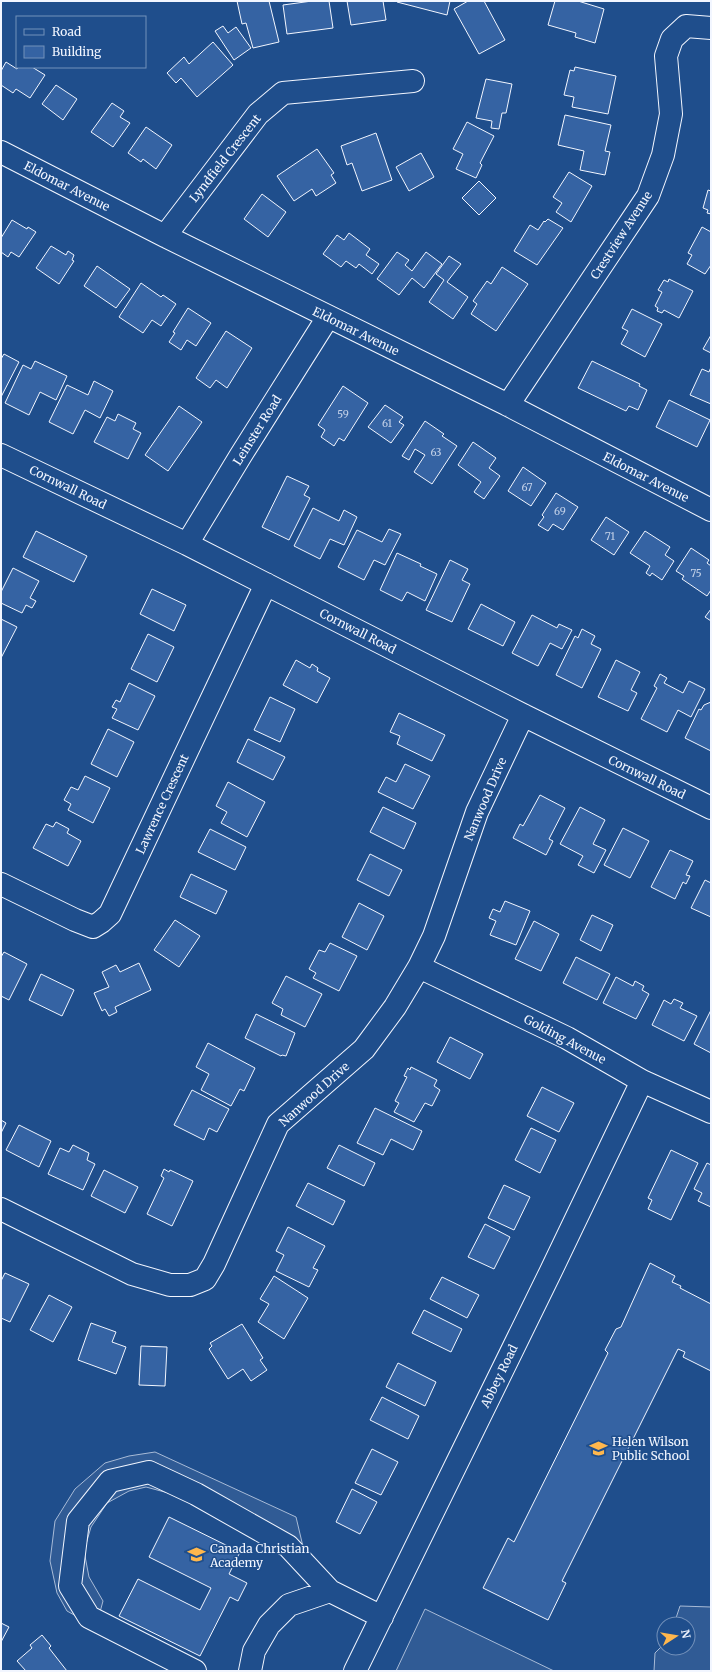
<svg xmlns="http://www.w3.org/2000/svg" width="712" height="1672" font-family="Merriweather,serif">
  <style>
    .built { fill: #305b95; stroke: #a8bbd7 }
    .building { fill: #3563a3; stroke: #f2f6ff }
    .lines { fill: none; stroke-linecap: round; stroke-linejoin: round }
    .minor-casing { stroke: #f2f6ff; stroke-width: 24 }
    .minor { stroke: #1f4e8c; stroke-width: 22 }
    .labels { text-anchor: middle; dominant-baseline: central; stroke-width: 3; stroke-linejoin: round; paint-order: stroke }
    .number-label { font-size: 10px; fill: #c3d1e8 }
    .street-label { font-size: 12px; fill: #f2f6ff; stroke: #1f4e8c }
    .poi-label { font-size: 12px; fill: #f2f6ff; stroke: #1f4e8c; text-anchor: start }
  </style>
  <rect width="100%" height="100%" fill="#1f4e8c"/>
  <path class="built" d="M155 1452 296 1517 305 1555 172 1494 146 1487 129 1491 107 1503 91 1527 84 1551 89 1577 103 1601 96 1627 67 1611 57 1593 50 1561 55 1521 75 1489 105 1463 129 1456Z
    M680 1606 711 1607V1671H654L655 1653 664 1644V1648H688V1624H674Z
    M425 1609 554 1671H396Z"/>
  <path class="building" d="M237 1H269L279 42 253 48 246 23 242 24Z
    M312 1H329L333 28 287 34 283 5Z
    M347 1H383L386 20 351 25Z
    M397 1H450L447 15 397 2Z
    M468 1H484L505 40 479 54 454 9Z
    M555 1H578L604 9 595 43 575 37 576 33 548 25Z
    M223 26 228 33 236 27 251 48 234 60 215 31Z
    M213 42 233 65 197 97 181 78 176 83 167 73 184 57 189 64Z
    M6 62 17 69 18 67H32L45 75 30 98 16 89 13 93 1 85V71Z
    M575 67 616 76 608 114 572 107 574 97 564 95 570 70 574 71Z
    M486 79 512 84 506 113H502L499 129 491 128 492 121 476 118Z
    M56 85 77 99 63 120 42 104Z
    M112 103 124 111 120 117 130 123 113 147 91 132Z
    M565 115 611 125 605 151 610 152 605 175 580 170 584 151 558 145Z
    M467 122 494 136 480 163 482 165 476 178 456 169 463 154 453 149Z
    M146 127 172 145 156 169 143 159 141 162 128 153Z
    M376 133 392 180 362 191 352 163 347 165 341 146Z
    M317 149 334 173 331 175 336 183 316 196 312 189 294 201 277 176Z
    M421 153 434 177 409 191 396 167Z
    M569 172 592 186 571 222 556 212 562 203 553 197Z
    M479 181 496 198 479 215 462 198Z
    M708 190 711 191V214L707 213 708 210 703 208Z
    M262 194 286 212 268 237 244 219Z
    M548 219 563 228 537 265 514 251 530 225 538 230 544 221 545 222Z
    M12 220 27 229 28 227 36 232 19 257 11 252 8 257 1 252V238Z
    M702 227 711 232V265L705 274 687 264 692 255 688 253Z
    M349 233 370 249 366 255 379 264 372 274 359 264 356 268 346 261 341 267 323 254 337 235 344 240Z
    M51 246 66 255 68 251 74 255 72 260 74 261 59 284 36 268Z
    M397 252 409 260 405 265 412 271 426 252 442 264 424 288 412 278 399 295 377 279Z
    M449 256 461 264 447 282 468 297 453 319 429 302 444 280 436 274Z
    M97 266 130 289 116 308 84 286Z
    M502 267 528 284 496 331 471 314 477 304 473 301 487 281 491 284Z
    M669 279 693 291 679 318 664 310 662 313 657 311 658 308 655 306 662 292 658 290 664 280 668 282Z
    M141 283 161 297 163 295 176 304 161 326 152 320 143 333 119 317Z
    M188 308 211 323 196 346 187 340 181 350 169 342 175 333 173 332Z
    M632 309 662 324 645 357 621 344 628 331 622 328Z
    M226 331 252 348 227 388 216 380 210 388 196 378Z
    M711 335V353L703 349Z
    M4 354 19 362 1 397V359Z
    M35 361 67 376 56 400 40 392 29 415 5 403 23 365 31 369Z
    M592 361 640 384 639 386 647 390 638 410 629 406 626 411 578 388Z
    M711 367V404L690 395 702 369 709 372Z
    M94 381 113 391 100 418 85 410 73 434 49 422 67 385 88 395Z
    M343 386 368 403 344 441 339 438 334 446 321 437 325 430 318 425Z
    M669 400 710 420 697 447 656 427Z
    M385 405 403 417 399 422 404 425 391 443 368 427Z
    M179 406 202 422 168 471 145 455Z
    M118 414 136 423 133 429 141 433 128 459 94 442 107 417 115 421Z
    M425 421 444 434 442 436 457 446 432 484 414 472 425 455 415 449 409 460 402 456Z
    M473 442 496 458 489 468 500 476 484 499 474 492 481 482 458 465Z
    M523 467 546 483 531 506 508 491Z
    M287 476 309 486 304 495 310 498 289 540 262 527Z
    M556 493 578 507 563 530 553 524 548 531 538 525 544 517 542 515Z
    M313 508 339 521 344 510 357 517 344 545 330 539 320 559 294 546Z
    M606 517 629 532 614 555 591 540Z
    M389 529 401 534 385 565 374 560 364 580 338 567 357 530 382 542Z
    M36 531 87 556 74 582 23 557Z
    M645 531 670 547 665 555 674 561 662 580 652 573 650 576 646 573 650 566 630 553Z
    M691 548 709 560 707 563 711 566V590L707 596 682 579 684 576 676 571Z
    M397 553 421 564 420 566 437 574 425 601 407 592 402 601 380 590Z
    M450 560 468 569 462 580 470 584 452 622 426 610Z
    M13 568 39 581 30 598 36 601 32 608 26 605 22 613 1 603V592Z
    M152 589 186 605 174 631 140 614Z
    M481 604 515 622 503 646 468 629Z
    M711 609V621L705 617Z
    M532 615 557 628 559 624 572 630 562 649 550 643 538 666 512 653Z
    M1 619 17 627 1 658Z
    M582 629 595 636 591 644 601 649 582 688 556 675 575 636 578 638Z
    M148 634 174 647 157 682 131 669Z
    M296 660 310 668 312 664 318 668 317 671 330 678 317 703 283 685Z
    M616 660 640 672 631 690 637 693 628 711 598 697Z
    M660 674 667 678 664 683 683 693 689 681 705 689 691 717 678 710 667 732 641 719 657 688 654 686Z
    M129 683 155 696 138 730 112 718 117 709 112 707 116 700 120 702Z
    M270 697 295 709 280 742 254 730Z
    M711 702V751L685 738 699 709 701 710 704 705Z
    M399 713 445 735 432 761 397 744 400 736 390 732Z
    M108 729 134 742 117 777 91 764Z
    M248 739 285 757 273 780 237 762Z
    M405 764 430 776 413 809 378 792 386 777 396 782Z
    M85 776 110 788 93 823 68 810 71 804 64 800 71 787 78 790Z
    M228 782 265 802 247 837 221 823 227 812 216 806Z
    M540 795 565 808 549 839 553 841 546 855 513 838 520 824 523 826Z
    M383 807 416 823 404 849 370 832Z
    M580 807 605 820 593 844 606 850 594 873 578 865 583 856 560 844Z
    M56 822 69 829 67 833 81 841 68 866 33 848 46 824 53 827Z
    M623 828 649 841 630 878 604 865Z
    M210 829 246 847 235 870 198 852Z
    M670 850 693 861 686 875 690 876 686 884 683 882 675 899 651 887Z
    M370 854 402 870 389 896 357 880Z
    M191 874 227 891 216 914 180 897Z
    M705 880 711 883V917L691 908Z
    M505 901 530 911 516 945 490 935 496 921 489 918 493 909 500 912Z
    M359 903 384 916 367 950 342 937Z
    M592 915 613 925 601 951 580 940Z
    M175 920 200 936 179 967 154 950Z
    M534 921 559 934 541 971 515 959Z
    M330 943 357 956 339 991 313 978 316 973 309 969 319 950 325 952Z
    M4 952 27 964 9 1000 1 996V957Z
    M576 957 610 974 597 1000 563 983Z
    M139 963 151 990 115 1007 117 1012 109 1016 105 1009 102 1011 94 993 109 987 102 972 116 965 120 972Z
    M41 974 74 990 62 1016 29 1000Z
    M286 976 322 994 305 1027 281 1015 283 1009 272 1003Z
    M616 977 633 986 635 981 644 986 642 990 649 994 636 1019 603 1003Z
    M674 999 683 1003 680 1008 697 1016 684 1041 652 1025 664 1000 671 1004Z
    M711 1010V1053L694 1044Z
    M256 1014 295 1033 286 1056 282 1055 281 1056 245 1038Z
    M450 1037 483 1054 470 1079 437 1062Z
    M208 1043 255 1068 244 1091 240 1089 231 1106 201 1090 209 1074 196 1067Z
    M411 1067 437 1080 434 1086 440 1090 432 1106 425 1103 414 1122 394 1112 399 1103 395 1101 407 1077 404 1076 408 1068 410 1070Z
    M542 1087 574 1103 559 1132 527 1116Z
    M192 1090 229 1109 217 1132 209 1128 204 1140 174 1125Z
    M375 1108 422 1131 413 1150 391 1139 383 1155 357 1143Z
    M1 1120 6 1123 1 1133Z
    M19 1125 51 1141 39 1167 6 1150Z
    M531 1128 556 1140 540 1173 515 1160Z
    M73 1145 89 1153 87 1160 95 1164 83 1190 48 1174 60 1148 69 1152Z
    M339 1145 375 1163 364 1186 327 1168Z
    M671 1150 698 1163 671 1220 648 1209 652 1200 648 1198Z
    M707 1163 711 1165V1207L698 1201 702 1193 694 1189Z
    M164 1169 169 1172 170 1170 193 1181 172 1226 147 1214 164 1178 161 1176Z
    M104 1170 138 1187 125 1213 91 1196Z
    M308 1183 345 1201 333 1225 296 1206Z
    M504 1185 530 1197 514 1230 488 1218Z
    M485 1224 510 1237 494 1269 468 1257Z
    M288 1227 325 1246 313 1268 318 1270 309 1287 276 1271 284 1255 276 1251Z
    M650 1263 675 1276 672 1282 681 1286 680 1288 711 1304V1371L683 1357 685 1352 678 1349 562 1581 566 1583 548 1620 483 1588 508 1538 514 1542 608 1353 605 1350 616 1329 621 1327Z
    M5 1273 29 1284 10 1322 1 1318V1281Z
    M274 1276 308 1298 284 1339 258 1322 269 1304 260 1299Z
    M442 1277 479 1295 467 1318 430 1299Z
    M49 1295 72 1307 53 1342 30 1330Z
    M424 1310 462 1329 451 1352 412 1333Z
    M91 1323 116 1332 112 1342 126 1347 116 1374 78 1360Z
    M242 1324 263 1358 260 1360 267 1370 251 1381 243 1369 228 1379 209 1349 212 1346 210 1343Z
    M141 1346 167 1347 165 1386 139 1385Z
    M398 1363 436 1382 425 1406 386 1387Z
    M382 1397 419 1416 408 1439 370 1420Z
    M372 1449 398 1462 381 1495 355 1483Z
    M352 1489 377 1502 360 1534 336 1522Z
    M169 1517 240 1552 229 1574 247 1583 238 1601 230 1597 200 1656 119 1616 138 1579 200 1610 211 1588 149 1557Z
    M1 1623 9 1627 1 1642Z
    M42 1635 51 1646 49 1648 67 1671H26L17 1661 32 1648 30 1645Z"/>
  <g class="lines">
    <defs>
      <path id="minor" d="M1 152 165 236 508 405 711 510
        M165 236 258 114 283 93 413 81
        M508 405 648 196 663 155 671 114 666 56 672 39 686 26 711 28
        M1 455 187 544 523 715 711 808
        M187 544 241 455 328 317
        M1 884 75 920 93 927 101 922 110 914 266 584
        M419 967 567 1038 642 1081 711 1112
        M1 1209 132 1274 170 1285H190L205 1279 214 1264 278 1124 364 1049 395 1007 419 967 434 936 477 812 523 715
        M195 1671 89 1617 70 1586 78 1521 110 1481 149 1472 196 1494 288 1546 330 1591 382 1617
        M250 1671 254 1651 269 1625 289 1605 330 1591
        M355 1671 550 1273 642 1081"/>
    </defs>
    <use href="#minor" class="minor-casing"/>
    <use href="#minor" class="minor"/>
  </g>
  <defs>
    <symbol id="school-bare" viewBox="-9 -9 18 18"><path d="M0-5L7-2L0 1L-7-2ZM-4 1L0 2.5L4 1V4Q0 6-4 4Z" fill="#ffb74d" stroke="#1f4e8c" stroke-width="2.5" paint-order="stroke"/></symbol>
  </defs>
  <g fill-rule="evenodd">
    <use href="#school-bare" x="586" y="1436" width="25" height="25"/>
    <use href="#school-bare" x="184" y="1542" width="25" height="25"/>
  </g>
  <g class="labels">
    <g class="number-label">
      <text x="343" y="414">59</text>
      <text x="387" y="423">61</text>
      <text x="436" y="452">63</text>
      <text x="527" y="487">67</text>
      <text x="560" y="511">69</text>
      <text x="610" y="536">71</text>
      <text x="696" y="573">75</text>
    </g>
    <g class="street-label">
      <text transform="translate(225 158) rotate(-52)">Lyndfield Crescent</text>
      <text transform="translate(67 186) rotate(27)">Eldomar Avenue</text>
      <text transform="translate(621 235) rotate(-57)">Crestview Avenue</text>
      <text transform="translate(356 331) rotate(26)">Eldomar Avenue</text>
      <text transform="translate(257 430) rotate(-58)">Leinster Road</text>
      <text transform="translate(646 477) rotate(27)">Eldomar Avenue</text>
      <text transform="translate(68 487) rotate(26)">Cornwall Road</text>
      <text transform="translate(358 631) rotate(27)">Cornwall Road</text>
      <text transform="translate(647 777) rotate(26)">Cornwall Road</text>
      <text transform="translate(485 799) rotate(-67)">Nanwood Drive</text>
      <text transform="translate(162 804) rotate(-65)">Lawrence Crescent</text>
      <text transform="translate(565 1039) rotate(28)">Golding Avenue</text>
      <text transform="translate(314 1094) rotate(-42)">Nanwood Drive</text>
      <text transform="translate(499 1376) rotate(-64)">Abbey Road</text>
    </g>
    <g class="poi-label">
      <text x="612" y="1441">Helen Wilson<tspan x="612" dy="14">Public School</tspan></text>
      <text x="210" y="1548">Canada Christian<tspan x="210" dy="14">Academy</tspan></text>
    </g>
  </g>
  <rect width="712" height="1672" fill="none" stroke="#f2f6ff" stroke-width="4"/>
  <rect x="16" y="16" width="130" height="52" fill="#1f4e8c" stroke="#7391ba"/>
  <rect x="24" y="29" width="20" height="6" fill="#1f4e8c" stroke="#7391ba"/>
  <text x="52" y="36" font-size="12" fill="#f2f6ff">Road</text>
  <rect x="24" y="46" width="20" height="12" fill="#3563a3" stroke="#7391ba"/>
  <text x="52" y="56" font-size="12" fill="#f2f6ff">Building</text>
  <g transform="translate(676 1636) rotate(78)"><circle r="19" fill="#1f4e8c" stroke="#7391ba"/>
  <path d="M0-3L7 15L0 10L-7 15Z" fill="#ffb74d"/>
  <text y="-6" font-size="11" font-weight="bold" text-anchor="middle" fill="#f2f6ff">N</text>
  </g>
</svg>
